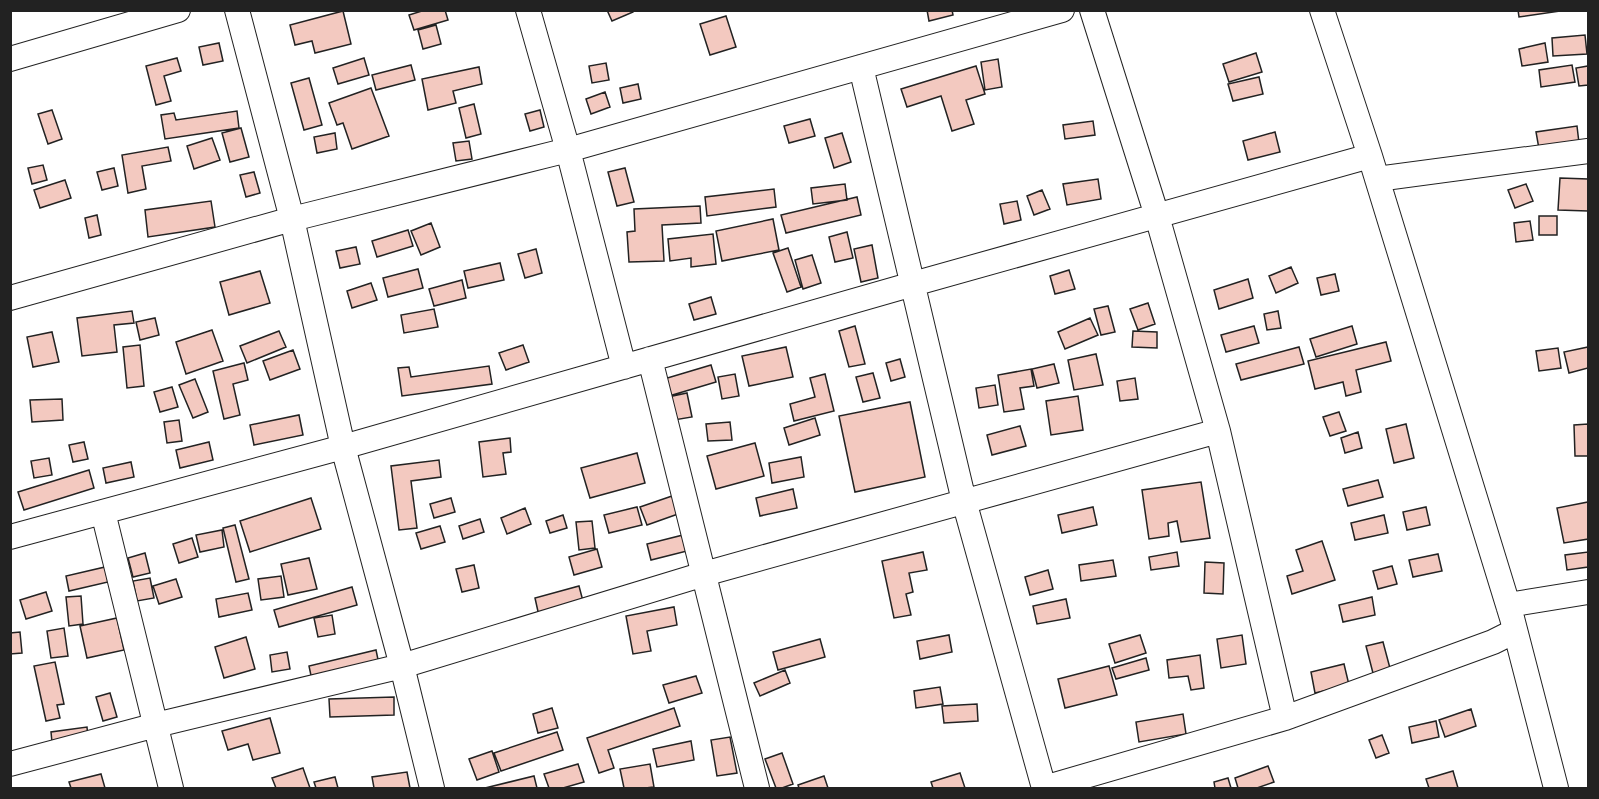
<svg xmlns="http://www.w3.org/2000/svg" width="1599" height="799" font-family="Georgia,serif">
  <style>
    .building { fill: #f3c9c0; stroke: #222; stroke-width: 1.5 }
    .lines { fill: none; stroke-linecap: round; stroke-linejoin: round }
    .minor-casing { stroke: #222; stroke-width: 26 }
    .minor { stroke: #fff; stroke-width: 24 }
  </style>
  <rect width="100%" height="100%" fill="#fff"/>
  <path class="building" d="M425 10H445L448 20 414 30 409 15Z
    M607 10H633V12L612 21Z
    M927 10H952L953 15 929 21Z
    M1518 10H1567L1519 17Z
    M343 11 351 44 315 53 312 41 295 45 290 25Z
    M726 16 736 47 710 55 700 24Z
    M436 25 441 44 423 49 418 30Z
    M1585 35 1587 54 1553 56 1552 38Z
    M219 43 223 61 203 65 199 47Z
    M1545 43 1548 62 1522 66 1519 49Z
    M1256 53 1262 72 1229 82 1223 64Z
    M177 58 181 71 164 76 171 101 156 105 146 66Z
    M364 58 369 75 338 84 333 68Z
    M998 59 1002 87 985 90 981 62Z
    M606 63 609 80 592 83 589 66Z
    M411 65 415 80 376 90 372 75Z
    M1572 65 1575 82 1541 87 1539 70Z
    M976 66 985 94 966 100 974 124 952 131 941 96 907 107 901 89Z
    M1588 66V85L1579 86 1576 68Z
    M479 67 482 84 453 91 456 103 428 110 422 79Z
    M1259 77 1263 94 1233 101 1228 84Z
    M309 78 322 125 304 130 291 83Z
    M638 84 641 99 623 103 620 88Z
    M371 88 389 136 352 149 343 123 337 125 329 103Z
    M605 92 610 107 591 114 586 99Z
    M474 104 481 134 466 138 459 108Z
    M52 110 62 139 48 144 38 114Z
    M540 110 544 127 530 131 525 114Z
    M237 111 239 128 165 139 161 115 174 113 176 120Z
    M810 119 815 136 789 143 784 126Z
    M1093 121 1095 135 1065 139 1063 125Z
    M1577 126 1579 143 1539 149 1536 132Z
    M241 128 249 157 230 162 222 133Z
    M1275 132 1280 152 1248 160 1243 141Z
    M335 133 337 149 317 153 314 137Z
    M842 133 851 162 834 168 825 138Z
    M212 138 220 160 194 169 187 146Z
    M469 141 472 159 456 161 453 143Z
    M168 147 171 161 142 166 146 189 128 193 122 155Z
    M43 165 47 180 32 184 28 168Z
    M114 168 118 186 102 190 97 172Z
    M625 168 634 202 617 206 608 172Z
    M254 172 260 193 246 197 240 175Z
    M1560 178 1588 179V211L1558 210Z
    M1098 179 1101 199 1067 205 1063 184Z
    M65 180 71 198 40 208 34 190Z
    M845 184 847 200 813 204 811 188Z
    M1526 184 1533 201 1515 208 1508 190Z
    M774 189 776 207 707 216 705 197Z
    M1042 190 1050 209 1034 215 1027 196Z
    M857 197 861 215 786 233 781 215Z
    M211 201 215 227 148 237 145 210Z
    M1017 201 1021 220 1004 224 1000 204Z
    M700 206 701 223 662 225 664 261 629 262 627 232 635 231 634 209Z
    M97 215 101 235 89 238 85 218Z
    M1539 216H1557V235H1539Z
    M773 219 779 250 722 261 716 231Z
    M1530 221 1533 240 1516 242 1514 223Z
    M431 223 440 247 421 255 411 231Z
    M408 230 413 246 377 257 372 241Z
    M847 232 853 258 835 262 829 237Z
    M713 234 716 264 691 267V258L670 261 668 239Z
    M872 245 878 278 861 282 854 249Z
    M356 247 360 264 340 268 336 251Z
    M788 248 801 287 787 292 773 253Z
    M536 249 542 273 525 278 518 254Z
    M812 255 821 283 803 289 795 260Z
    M500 263 504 280 468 288 464 271Z
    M1291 267 1298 283 1276 293 1269 276Z
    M418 269 423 288 388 297 383 278Z
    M1069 270 1075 289 1055 294 1050 276Z
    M260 271 270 303 229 315 220 282Z
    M1335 274 1339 291 1321 295 1317 278Z
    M1248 279 1253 298 1219 309 1214 290Z
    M462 280 466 298 434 306 429 289Z
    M371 283 377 300 352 308 347 291Z
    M711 297 716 314 694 320 689 304Z
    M1148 303 1155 324 1138 330 1130 309Z
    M1108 306 1115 332 1101 335 1094 309Z
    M434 309 438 327 404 333 401 315Z
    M132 311 134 323 114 325 117 352 82 356 77 318Z
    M1278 311 1281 328 1267 330 1264 314Z
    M155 318 159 335 140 340 136 322Z
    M1090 318 1098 335 1065 349 1058 332Z
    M855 326 865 364 849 367 839 331Z
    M1254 326 1259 343 1226 352 1221 335Z
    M1352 326 1357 344 1316 357 1310 339Z
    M212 330 223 361 186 374 176 342Z
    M279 331 286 347 247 363 240 346Z
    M1133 331 1157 332V348L1132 347Z
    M52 332 59 362 33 367 27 337Z
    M1386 342 1391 361 1356 370 1361 392 1346 396 1343 382 1315 389 1308 361Z
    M140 345 144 386 127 388 123 347Z
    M523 345 529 362 506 370 499 353Z
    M786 347 793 377 749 386 742 356Z
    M1299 347 1304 364 1241 380 1236 364Z
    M1588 347V368L1569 373 1564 352Z
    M1558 348 1561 368 1539 371 1536 351Z
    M293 350 300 369 270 380 263 361Z
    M1096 354 1103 385 1074 390 1068 360Z
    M900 359 905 377 891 381 886 363Z
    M244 363 248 380 233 384 240 415 224 419 213 371Z
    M1054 364 1059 383 1037 388 1032 369Z
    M711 365 716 382 669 396 664 379Z
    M489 366 492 384 402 396 398 368 409 367 411 377Z
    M1031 369 1034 386 1020 388 1024 409 1004 412 998 375Z
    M873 373 880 398 863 402 856 377Z
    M735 374 739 396 722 399 718 377Z
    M825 374 834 411 794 421 790 404 815 397 810 378Z
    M1135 378 1138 399 1120 401 1117 381Z
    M195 379 208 412 193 418 179 385Z
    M995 385 998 405 979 408 976 388Z
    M172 387 178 407 160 412 154 392Z
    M687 393 692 417 674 420 668 397Z
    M1078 396 1083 430 1051 435 1046 401Z
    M62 399 63 420 32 422 30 400Z
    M910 402 925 477 855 492 839 416Z
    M1339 412 1346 431 1330 436 1323 417Z
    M299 415 303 435 254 445 250 425Z
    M815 418 820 435 789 445 784 428Z
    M179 420 182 441 167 443 164 422Z
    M730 422 732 440 708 441 706 424Z
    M1406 424 1414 458 1394 463 1386 429Z
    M1588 424V456H1575L1574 425Z
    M1020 426 1026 446 992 455 987 435Z
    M1358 432 1362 448 1345 453 1341 438Z
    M510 438 511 452 503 453 506 474 483 477 479 442Z
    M84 442 88 459 73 462 69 445Z
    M209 442 213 460 180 468 176 450Z
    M755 443 764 476 716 489 707 456Z
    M637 453 645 483 590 498 581 468Z
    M801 457 804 477 772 483 769 463Z
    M49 458 52 475 34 478 31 461Z
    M439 460 441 477 411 481 417 528 399 530 391 466Z
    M131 462 134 477 106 483 103 468Z
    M89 470 94 488 24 510 18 492Z
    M1378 480 1383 497 1348 506 1343 489Z
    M1201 482 1210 538 1181 542 1177 521 1168 523 1169 536 1149 539 1142 490Z
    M793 489 797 508 760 516 756 498Z
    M672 496 678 514 647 525 640 507Z
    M311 498 321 529 250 552 240 521Z
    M451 498 455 512 434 518 430 504Z
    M1588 502V539L1564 543 1557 508Z
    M637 507 642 525 609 533 604 515Z
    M1093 507 1097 525 1062 533 1058 515Z
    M1426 507 1430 525 1407 530 1403 512Z
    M525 508 531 524 507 534 501 518Z
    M563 515 567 528 550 533 546 521Z
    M1384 515 1388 533 1355 540 1351 523Z
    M480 519 484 532 463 539 459 526Z
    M592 521 595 548 579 550 576 522Z
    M235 525 249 579 236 582 223 528Z
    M440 526 445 542 421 549 416 533Z
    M222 530 224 547 200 552 196 535Z
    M683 535 687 551 651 560 647 544Z
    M192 538 198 557 179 563 173 544Z
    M1322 541 1335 580 1292 594 1287 576 1303 571 1296 550Z
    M597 549 602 567 574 575 569 557Z
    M923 552 927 570 909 573 913 592 906 594 911 615 894 618 882 561Z
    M1177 552 1179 566 1151 570 1149 557Z
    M1588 552V567L1567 570 1565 555Z
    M145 553 150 573 133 577 128 558Z
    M1438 554 1442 571 1413 577 1409 560Z
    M309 558 317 589 288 595 281 564Z
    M1113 560 1116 576 1081 581 1079 565Z
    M1205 562 1224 563 1223 594 1204 593Z
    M474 565 479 588 462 592 456 569Z
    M1392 566 1397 584 1378 589 1373 571Z
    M105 567 108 582 69 591 66 576Z
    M1048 570 1053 589 1030 595 1025 577Z
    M281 576 284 597 261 600 258 579Z
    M150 578 154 598 137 601 133 581Z
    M176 579 182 597 159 604 153 586Z
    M579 586 584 605 539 616 535 598Z
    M352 587 357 605 279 627 274 610Z
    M46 592 52 611 26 619 20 600Z
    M248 593 252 610 219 617 216 599Z
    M81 596 83 624 69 626 66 597Z
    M1372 597 1375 615 1343 622 1339 605Z
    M1066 599 1070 618 1037 624 1033 606Z
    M674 607 677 625 647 631 651 651 633 654 626 616Z
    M332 615 335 634 318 637 314 618Z
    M117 618 124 650 87 658 80 626Z
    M64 628 68 656 51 658 47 631Z
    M20 632 22 653 10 654V633Z
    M949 635 952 652 920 659 917 641Z
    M1140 635 1146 653 1115 663 1109 644Z
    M1242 635 1246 664 1221 668 1217 639Z
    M246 637 255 669 224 678 215 647Z
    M820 639 825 657 778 670 773 652Z
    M1383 642 1391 672 1374 677 1366 646Z
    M376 650 380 669 313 685 309 666Z
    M287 652 290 669 272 672 270 655Z
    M1200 655 1204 688 1191 690 1188 676 1169 678 1167 660Z
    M1146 658 1149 670 1116 679 1112 668Z
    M55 662 64 704 57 705 60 718 46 721 34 666Z
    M1344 664 1349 685 1315 693 1311 672Z
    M1109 666 1117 695 1065 708 1058 679Z
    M785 670 790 683 760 696 754 683Z
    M696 676 702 693 669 703 663 685Z
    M940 687 943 704 916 708 914 691Z
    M110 693 117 717 103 721 96 697Z
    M394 697V715L330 717 329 699Z
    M977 704 978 721 944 723 942 706Z
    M552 708 558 728 538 733 533 714Z
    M674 708 680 726 608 750 614 768 599 773 587 738Z
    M1471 709 1476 726 1445 737 1439 720Z
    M1183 714 1186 734 1139 742 1136 722Z
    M270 718 280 753 253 760 248 744 228 750 222 731Z
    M1436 721 1439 737 1412 743 1409 727Z
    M87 727 89 749 53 753 51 732Z
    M557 732 563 750 501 771 494 753Z
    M1382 735 1389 753 1376 758 1369 740Z
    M730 737 737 773 717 776 711 740Z
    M691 741 694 760 657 767 653 749Z
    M492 751 499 772 477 780 469 759Z
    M782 753 793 784 782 788H776L765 759Z
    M578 764 584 782 563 788H549L544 774Z
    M650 764 654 787 645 788H624L620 769Z
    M1268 766 1274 782 1257 788H1238L1235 778Z
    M303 768 310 788H276L272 778Z
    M1453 771 1458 788H1429L1426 779Z
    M407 772 410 788H374L372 777Z
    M960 773 965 788H933L931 782Z
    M101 774 105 788H71L69 782Z
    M534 776 537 788H485Z
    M824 776 828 788H799L798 785Z
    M335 777 338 788H316L314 782Z
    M1228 778 1231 788H1215L1214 782Z"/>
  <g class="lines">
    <defs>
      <path id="minor" d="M237 10 292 219 343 447 402 666 432 788
        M528 10 568 150 624 367
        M1092 10 1157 216 1218 431 1285 718
        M1322 10 1370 156 1512 618 1556 788
        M10 59 178 10
        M861 67 964 501 1044 788
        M1377 179 1588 151
        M10 298 292 219 568 150 1062 10
        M650 359 757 788
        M103 512 171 788
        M10 537 343 447 913 284 1370 156
        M1508 605 1588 592
        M10 764 160 724 402 666 704 574 1218 431
        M1044 788 1285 718 1493 642 1515 631"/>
    </defs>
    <use href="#minor" class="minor-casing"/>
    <use href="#minor" class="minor"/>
  </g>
  <rect width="1599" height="799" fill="none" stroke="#222222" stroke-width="24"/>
</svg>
